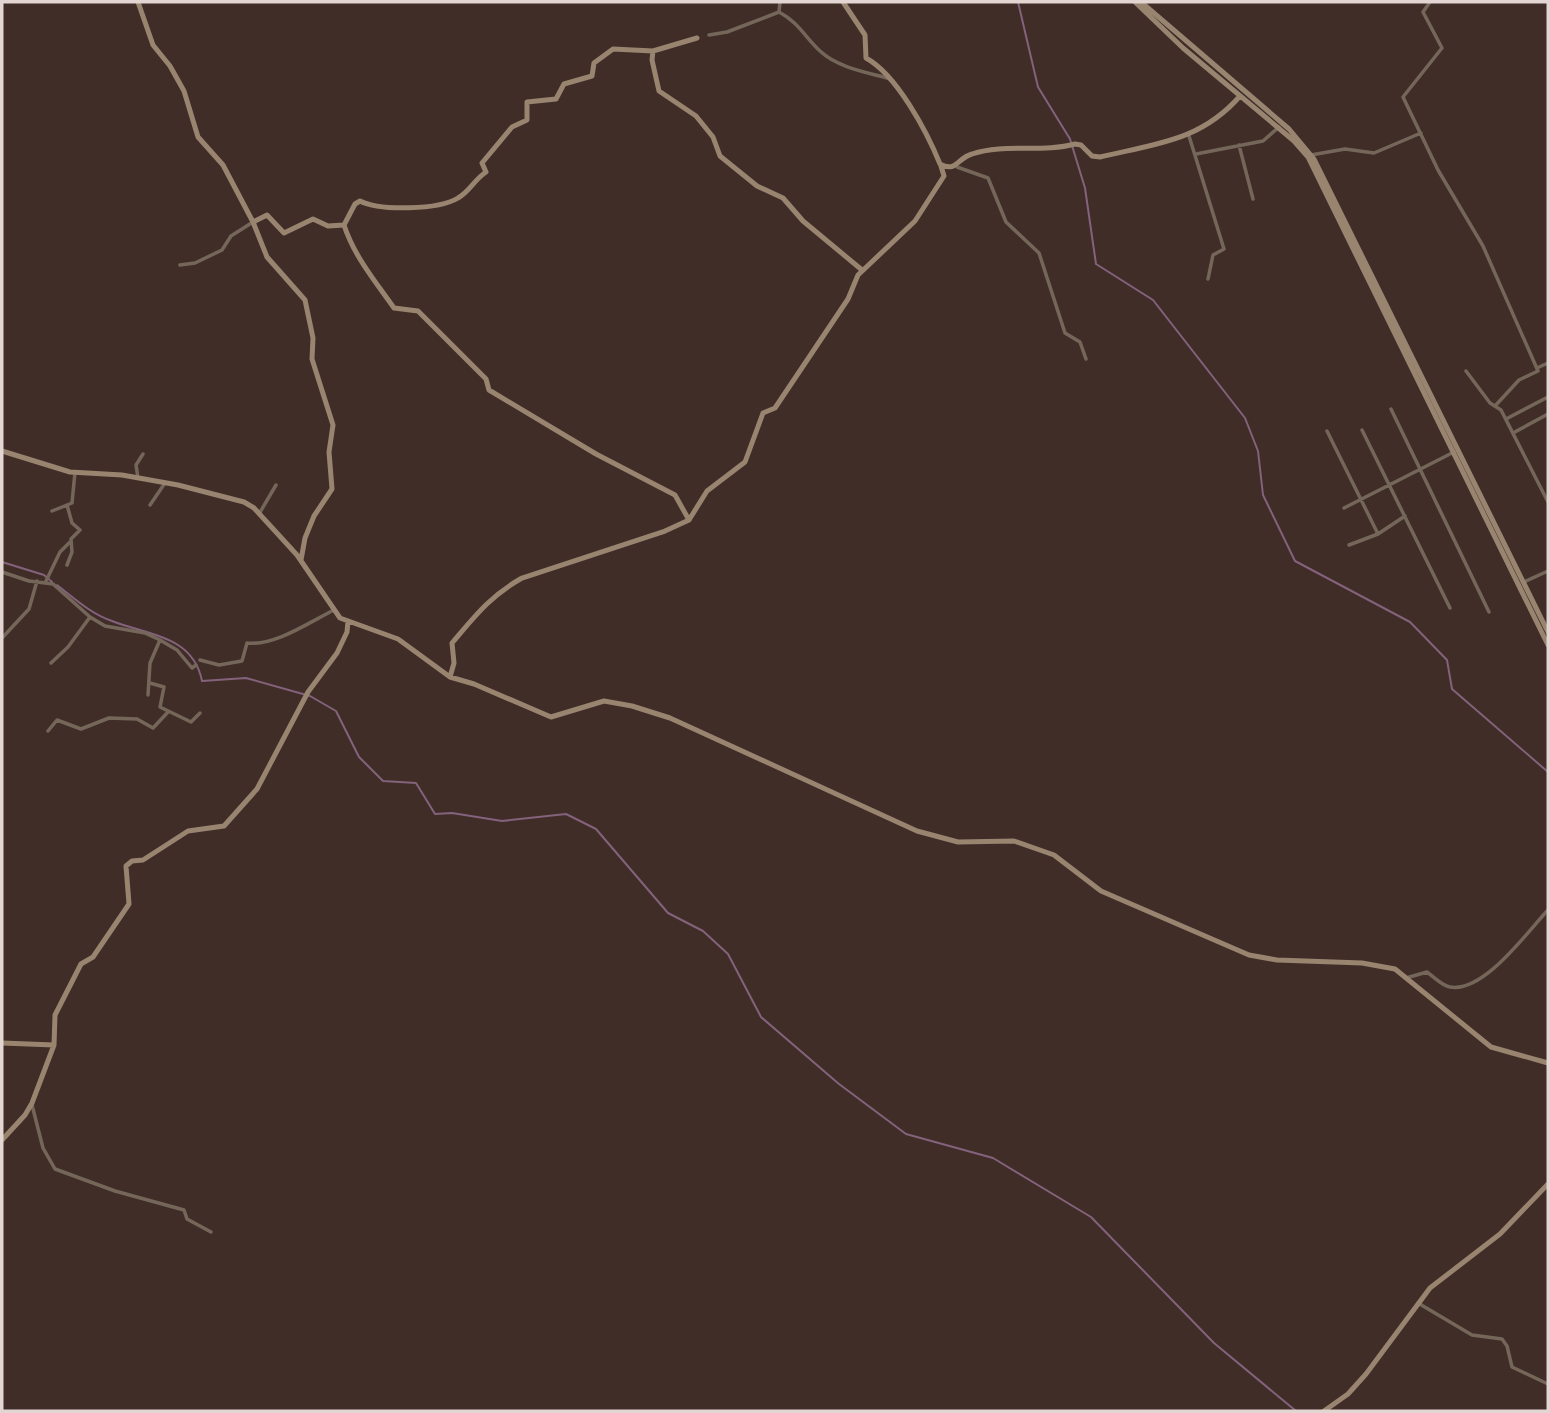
<svg xmlns="http://www.w3.org/2000/svg" width="1550" height="1413" font-family="Karla,sans-serif">
  <style>
    .lines { fill: none; stroke-linecap: round; stroke-linejoin: round }
    .stream { stroke: #83627b; stroke-width: 2 }
    .street { stroke: #74675a; stroke-width: 3.5 }
    .secondary { stroke: #998470; stroke-width: 5 }
  </style>
  <rect width="100%" height="100%" fill="#402d28"/>
  <g class="lines">
    <path class="stream" d="M1018 2 1038 87 1070 139 1085 188 1096 264 1153 300 1245 418 1258 451 1263 495 1295 561 1410 622 1447 660 1452 689 1548 772
      M2 562 44 575 52 582
      M57 585C74 598 91 614 112 621 147 635 193 635 202 681L246 678 310 696 336 711 359 757 383 781 416 783 435 814 452 813 502 821 566 814 596 829 668 913 703 931 728 954 761 1017 839 1084 906 1134 993 1158 1091 1217 1214 1343 1296 1411"/>
    <path class="street" d="M1430 2 1423 12 1442 48 1403 97 1438 170 1483 246 1538 371 1519 380 1495 406
      M779 12 780 2
      M709 35 727 32 779 12C798 22 805 37 820 51 837 67 865 72 887 78
      M1189 136 1224 249 1213 255 1208 279
      M1239 145 1253 199
      M1196 154 1263 141 1279 127
      M1311 155 1345 149 1374 153 1421 133
      M957 167 988 178 1006 222 1039 253 1065 333 1080 342 1086 359
      M180 265 195 263 222 250 231 236 253 222
      M1537 368 1548 363
      M1466 371 1490 403 1501 410 1548 502
      M1391 409 1489 612
      M1506 419 1548 397
      M1362 430 1450 608
      M1327 431 1378 534
      M1513 433 1548 414
      M138 478 136 465 143 454
      M150 505 165 483
      M1344 508 1454 452
      M52 511 72 503 75 472
      M259 514 276 485
      M1349 545 1378 534 1405 516
      M67 565 72 552 71 539 80 530 72 523 67 505
      M2 572 29 581 53 584 90 617 105 626 145 633 160 640 177 650 192 668 196 665
      M46 581 60 552 70 542
      M1524 582 1548 571
      M2 638 29 609 37 581
      M200 660 219 665 242 661 247 643C275 646 308 623 334 610
      M51 663 68 647 90 617
      M150 683 164 687 160 707 191 722 200 713
      M148 695 150 663 160 640
      M48 731 57 720 81 729 109 718 137 719 153 728 168 712
      M1406 978 1427 972C1434 977 1442 986 1450 987 1484 993 1527 932 1548 910
      M32 1105 43 1148 55 1169 115 1191 184 1210 187 1219 211 1232
      M1418 1303 1472 1335 1502 1339 1507 1346 1512 1367 1548 1384"/>
    <path class="secondary" d="M138 2 153 45 170 66 184 91 198 137 223 165 253 222 267 257 305 300 313 338 312 359 333 425 329 452 332 489 314 516 305 538 301 560
      M843 2 865 35 866 58C897 75 927 132 940 164 957 173 957 158 972 154 1005 143 1042 153 1075 144L1081 145 1092 156 1100 157C1155 144 1201 141 1240 96
      M1135 2 1183 48 1294 141 1308 157 1548 645
      M1141 2 1289 129 1314 159 1548 632
      M653 51 652 60 659 91 696 116 713 137 720 156 757 186 783 198 803 221 862 270
      M253 222 267 215 284 233 313 219 328 226 344 225 355 204 360 201C379 211 439 210 458 198 470 191 474 180 486 172L482 163 512 127 527 120V102L556 99 564 84 592 76 594 63 613 49 653 51 697 38
      M344 225C354 256 375 281 394 308L418 311 486 379 489 390 596 454 675 495 689 520
      M2 451 70 472 122 475 178 485 244 502 254 508 297 555 340 618 398 639 450 677 474 684 551 717 604 701 632 706 670 718 917 831 958 842 1014 841 1054 855 1101 891 1249 955 1277 960 1362 963 1395 969 1491 1047 1548 1063
      M450 677 454 663 452 643C475 616 490 596 522 578L665 531 689 520 707 491 745 462 763 413 775 408 848 299 858 275 915 221 944 176 941 166
      M2 1043 54 1045
      M2 1140 25 1115 32 1103 54 1045 55 1015 81 964 93 957 129 904 126 866 132 861 143 860 188 831 224 826 257 789 308 692 337 653 347 632 348 621
      M1324 1411 1348 1394 1366 1374 1430 1288 1500 1234 1548 1184"/>
  </g>
  <rect width="1550" height="1413" fill="none" stroke="#e2d5d2" stroke-width="7"/>
</svg>
